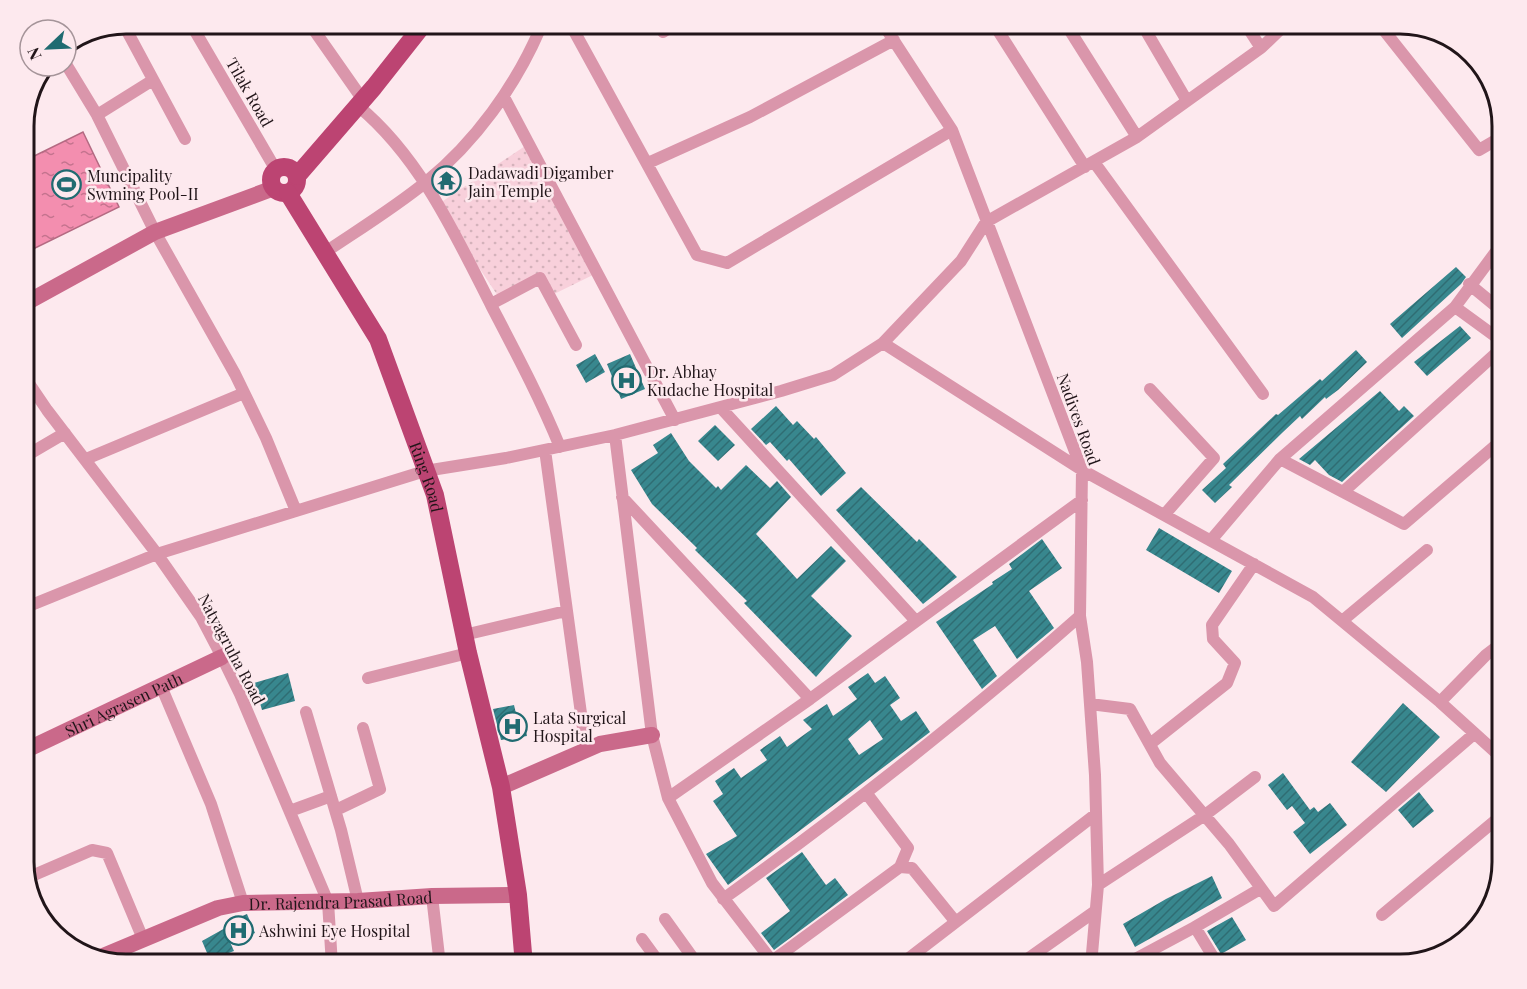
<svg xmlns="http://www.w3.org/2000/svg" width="1527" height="989" font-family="'Playfair Display',serif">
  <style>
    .park { fill: url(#park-dots) }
    .water { fill: url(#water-ripples); stroke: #b46a82; stroke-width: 1.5 }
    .building { fill: url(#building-hatch); fill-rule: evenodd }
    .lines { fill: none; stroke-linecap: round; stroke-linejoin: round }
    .street { stroke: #da96ab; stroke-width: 12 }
    .secondary { stroke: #ca698a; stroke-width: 16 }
    .primary { stroke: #bc4472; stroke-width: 18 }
    .labels { text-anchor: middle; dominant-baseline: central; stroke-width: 5; stroke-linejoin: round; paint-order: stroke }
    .street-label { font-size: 16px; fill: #211519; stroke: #fde9ee }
    .poi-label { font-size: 16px; fill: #211519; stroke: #fde9ee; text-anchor: start }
    .rim { fill: none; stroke: #211519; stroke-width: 3 }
  </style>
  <defs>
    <pattern id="park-dots" width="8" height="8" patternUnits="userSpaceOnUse" patternTransform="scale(1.5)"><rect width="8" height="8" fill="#f8d0db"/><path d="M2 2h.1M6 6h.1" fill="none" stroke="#d4b2bb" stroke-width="1.8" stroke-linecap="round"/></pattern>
    <pattern id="water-ripples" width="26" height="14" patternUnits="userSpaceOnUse" patternTransform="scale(1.5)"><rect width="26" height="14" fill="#f38eaf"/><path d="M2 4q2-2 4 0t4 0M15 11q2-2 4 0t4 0" fill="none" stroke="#c4738e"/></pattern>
    <pattern id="building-hatch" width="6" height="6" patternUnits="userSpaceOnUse" patternTransform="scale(1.5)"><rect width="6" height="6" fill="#38878e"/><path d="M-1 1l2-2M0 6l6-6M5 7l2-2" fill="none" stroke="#2f6d73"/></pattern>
  </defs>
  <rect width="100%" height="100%" fill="#fde9ee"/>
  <path class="park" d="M528 144 597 273 550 296 540 278 500 299 437 205Z"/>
  <path class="water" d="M83 132 119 207 27 252 24 247V161Z"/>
  <path class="building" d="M1456 267 1466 277 1461 284 1402 338 1390 324Z
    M1460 326 1471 338 1427 376 1414 362Z
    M1356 350 1367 362 1338 390 1326 399 1325 397 1302 419 1300 416 1282 433 1229 485 1232 487 1215 503 1202 490 1226 468 1223 464 1276 414 1278 415 1320 379 1322 381Z
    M595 354 605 372 586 383 576 365Z
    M630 354 645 389 621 399 607 364Z
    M1380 391 1399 411 1404 406 1414 416 1342 482 1329 475 1315 460 1310 465 1299 459Z
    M776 406 793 425 797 421 814 439 816 437 846 473 821 496 789 459 787 461 770 442 766 445 751 429Z
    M715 425 735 445 718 461 698 441Z
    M671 433 689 461 716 488 718 486 721 490 746 465 770 488 777 481 791 497 756 534 797 579 831 546 846 561 811 596 852 636 816 677 744 603 747 601 695 550 697 548 652 504 631 470 658 453 653 445Z
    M861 487 917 542 919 539 957 577 923 604 836 510Z
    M1159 528 1232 571 1219 593 1146 550Z
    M1042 539 1062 568 1029 591 1054 628 1017 659 995 626 973 640 997 676 982 689 936 622 993 584 992 582 1012 569 1009 564Z
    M288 673 295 701 262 710 254 683Z
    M868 673 875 683 885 676 900 698 890 705 901 721 916 711 930 732 728 885 706 854 737 836 713 801 723 794 715 781 734 768 741 778 767 760 760 750 780 736 787 747 812 729 803 720 827 704 833 716 857 699 848 687ZM870 720 883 739 859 755 848 739Z
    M1403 703 1440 737 1386 792 1351 762Z
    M514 705 518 722 524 721 527 736 501 740 493 709Z
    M1283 773 1310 810 1314 807 1318 812 1330 803 1347 825 1310 854 1293 832 1305 823 1292 806 1287 810 1268 785Z
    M1419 792 1434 811 1413 828 1398 810Z
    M802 852 826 885 835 878 848 895 774 950 761 933 790 911 766 878Z
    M1212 876 1222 898 1135 947 1123 924 1166 899Z
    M247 914 255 933 230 942 234 951 210 960 202 941 227 927 225 923Z
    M1232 917 1246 940 1221 954 1207 931Z"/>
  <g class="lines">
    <path class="street" d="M1379 24 1479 150 1503 136
      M1067 26 1137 137
      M885 27 952 130 1082 470 1080 616 1087 662 1095 775 1098 885 1091 965
      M573 29 697 255 727 263 952 130
      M997 29 1085 167
      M314 30 363 100
      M127 31 185 139
      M195 31 276 170
      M1146 31 1187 101
      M663 32 669 28
      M1261 48 1285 25
      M66 64 97 115 155 232 235 374 266 438 296 511
      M504 97 675 420
      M358 106C420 157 456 236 492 307 516 353 540 398 560 447
      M97 115 153 80
      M1094 162 1263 394
      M648 163 750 117 894 40
      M324 253C358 230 394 208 426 182 475 142 515 87 540 29
      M1469 284 1503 312
      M491 304 540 278 576 345
      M1455 307 1503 342
      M883 343 1082 470 1313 597 1440 702 1503 759
      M24 376 47 410 157 554 201 617 222 657 240 694 328 902 332 965
      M1150 389 1214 458 1165 514
      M721 408 915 620
      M615 435 652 735 668 798 712 883 775 965
      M545 450 586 750
      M24 457 65 433
      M86 459 244 393
      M1280 459 1404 524 1503 439
      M1343 492 1503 347
      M622 497 810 699
      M1212 539 1280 459 1455 307 1503 242
      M24 608 157 554 425 471 506 458 615 435 781 391 833 375 883 343 961 261 986 222 1137 137 1261 48 1246 25
      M1342 621 1427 550
      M464 635 566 611
      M368 678 468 653
      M161 686 211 804 243 903
      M1440 702 1486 655 1503 642
      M1090 704 1130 709 1160 763 1229 844 1274 906 1474 734
      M306 712 341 830 358 901
      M1150 744 1227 683 1235 663 1213 639 1212 625 1254 564
      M867 794 908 848 900 867
      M668 798 810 699 1082 500
      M336 810 380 789 363 728
      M290 811 331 796
      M27 878 92 850 107 853 143 939
      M1098 885 1205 815 1255 777
      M432 896 440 965
      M723 899C847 810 966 717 1080 616
      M1382 915 1503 814
      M665 919 698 965
      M642 939 661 965
      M772 961 900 867 912 868 955 921
      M900 965 1096 814
      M1019 965 1094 912
      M1124 965 1195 927
      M1218 965 1195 927 1260 889"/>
    <g class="secondary">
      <path d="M24 304 155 232 274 188"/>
      <path id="s1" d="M24 751 222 657"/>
      <path d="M501 787 600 744 652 735"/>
      <path id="s2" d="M101 957 218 908 243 903 358 901 432 896 518 895"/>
    </g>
    <g class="primary">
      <circle cx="284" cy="180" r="13"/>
      <path d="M297 176 374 87 419 30"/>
      <path id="s3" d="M288 193 378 339 435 495 468 653 501 787 518 895 524 965"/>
    </g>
  </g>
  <defs>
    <symbol id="temple-ring" viewBox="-11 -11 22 22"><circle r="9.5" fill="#fde9ee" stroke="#206b71" stroke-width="1.5"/><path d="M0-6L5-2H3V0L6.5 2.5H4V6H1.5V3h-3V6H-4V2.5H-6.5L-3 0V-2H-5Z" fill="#206b71"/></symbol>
    <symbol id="stadium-ring" viewBox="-11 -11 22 22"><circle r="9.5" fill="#fde9ee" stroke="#206b71" stroke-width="1.5"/><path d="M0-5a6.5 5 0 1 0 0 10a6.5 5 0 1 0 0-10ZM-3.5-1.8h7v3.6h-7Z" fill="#206b71"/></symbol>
    <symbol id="hospital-ring" viewBox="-11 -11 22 22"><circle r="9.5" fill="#fde9ee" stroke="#206b71" stroke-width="1.5"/><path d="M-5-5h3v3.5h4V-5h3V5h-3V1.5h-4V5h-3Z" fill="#206b71"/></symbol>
  </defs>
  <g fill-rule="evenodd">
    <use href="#temple-ring" x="430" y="164" width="33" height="33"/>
    <use href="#stadium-ring" x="50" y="168" width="33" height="33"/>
    <use href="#hospital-ring" x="610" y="364" width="33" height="33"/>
    <use href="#hospital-ring" x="496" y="710" width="33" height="33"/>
    <use href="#hospital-ring" x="222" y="914" width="33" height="33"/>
  </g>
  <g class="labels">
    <g class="street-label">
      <text transform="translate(250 92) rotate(60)">Tilak Road</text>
      <text transform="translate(1079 419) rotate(70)">Nadives Road</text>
      <text stroke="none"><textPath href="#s3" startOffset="318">Ring Road</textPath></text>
      <text transform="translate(232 649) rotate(62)">Natyagruha Road</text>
      <text stroke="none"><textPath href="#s1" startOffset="110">Shri Agrasen Path</textPath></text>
      <text stroke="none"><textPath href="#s2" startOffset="250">Dr. Rajendra Prasad Road</textPath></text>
    </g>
    <g class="poi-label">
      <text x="468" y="172">Dadawadi Digamber<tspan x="468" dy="18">Jain Temple</tspan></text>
      <text x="87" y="175">Muncipality<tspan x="87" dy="18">Swming Pool-II</tspan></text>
      <text x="647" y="371">Dr. Abhay<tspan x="647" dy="18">Kudache Hospital</tspan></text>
      <text x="533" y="717">Lata Surgical<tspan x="533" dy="18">Hospital</tspan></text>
      <text x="259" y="930">Ashwini Eye Hospital</text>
    </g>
  </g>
  <path d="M0 0H1527V989H0ZM126 34H1400A92 92 0 0 1 1492 126V862A92 92 0 0 1 1400 954H126A92 92 0 0 1 34 862V126A92 92 0 0 1 126 34Z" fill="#fde9ee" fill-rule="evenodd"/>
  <path class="rim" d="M126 34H1400A92 92 0 0 1 1492 126V862A92 92 0 0 1 1400 954H126A92 92 0 0 1 34 862V126A92 92 0 0 1 126 34Z"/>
  <g transform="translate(48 48) rotate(247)"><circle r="28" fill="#fde9ee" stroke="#a59499" stroke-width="1.5"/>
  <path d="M0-4.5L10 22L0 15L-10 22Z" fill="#206b71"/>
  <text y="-9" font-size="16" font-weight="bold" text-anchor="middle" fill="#211519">N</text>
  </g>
</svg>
